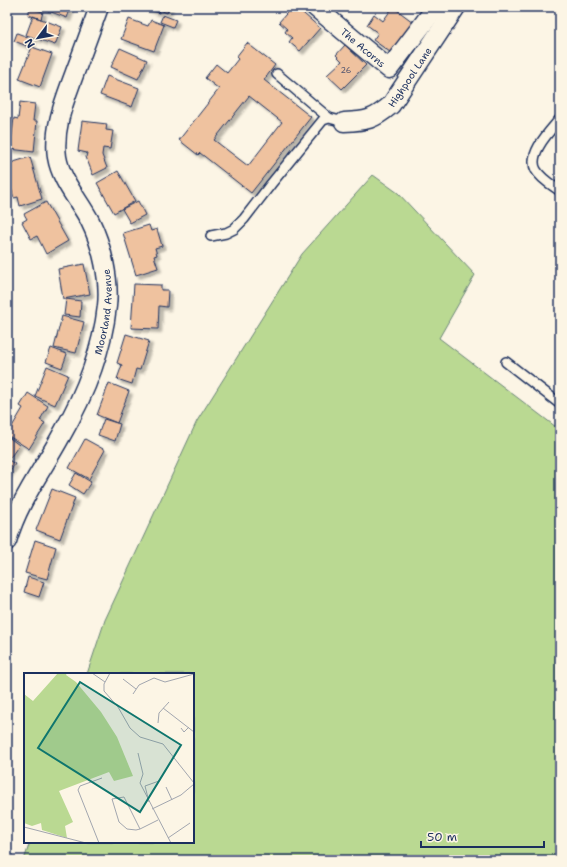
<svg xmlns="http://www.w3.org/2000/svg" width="567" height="867" font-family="'Shantell Sans',sans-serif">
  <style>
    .green { fill: #bad992; stroke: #6a8478 }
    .building { fill: #efc29f; stroke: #1b2f5e; fill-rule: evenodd; filter: url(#shadow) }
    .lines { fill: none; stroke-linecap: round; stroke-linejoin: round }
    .service-casing { stroke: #1b2f5e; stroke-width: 12 }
    .minor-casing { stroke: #1b2f5e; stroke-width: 21 }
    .service { stroke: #fcf5e5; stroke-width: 9 }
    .minor { stroke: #fcf5e5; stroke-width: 18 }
    .labels { text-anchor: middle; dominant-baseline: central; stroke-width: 3; stroke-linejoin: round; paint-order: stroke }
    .number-label { font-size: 8px; fill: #50546e }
    .street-label { font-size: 10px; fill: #1b2f5e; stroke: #fcf5e5 }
    .inset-road { fill: none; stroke: #a2a6af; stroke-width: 1 }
    .view { fill: #0f766e; fill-opacity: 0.15; stroke: #0f766e; stroke-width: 2 }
    .inset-edge { fill: none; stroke: #1b2f5e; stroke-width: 2 }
  </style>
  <defs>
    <filter id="shadow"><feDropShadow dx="3.5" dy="3.5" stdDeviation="1" flood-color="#0004"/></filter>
  </defs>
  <rect width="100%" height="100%" fill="#fcf5e5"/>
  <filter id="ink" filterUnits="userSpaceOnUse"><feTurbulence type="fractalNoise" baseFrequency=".025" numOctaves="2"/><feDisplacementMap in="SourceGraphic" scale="8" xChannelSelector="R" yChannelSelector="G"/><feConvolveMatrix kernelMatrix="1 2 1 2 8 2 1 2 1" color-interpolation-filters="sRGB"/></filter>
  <g filter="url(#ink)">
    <path class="green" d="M373 175 398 193 475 275 439 338 560 430V860H24L30 842H193V674H87L105 620 197 421 302 254Z"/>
    <path class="building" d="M38 7H71L67 18Z
      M143 7H170L167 13 160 10 159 13Z
      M292 7H296L320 28 300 51 289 42 292 38 285 32 287 29 279 22Z
      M393 7 413 22 390 52 373 40 378 33 367 25 374 14 383 21Z
      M30 8 43 12 41 19 28 15Z
      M163 15 176 20 173 27 160 22Z
      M33 16 62 27 55 45 26 35Z
      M129 19 148 26 151 20 164 25 154 51 121 39Z
      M17 33 33 39 30 47 14 41Z
      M247 43 275 65 264 80 311 117 251 193 200 153 198 155 179 140 219 89 205 78 216 64 227 73 238 59 236 57ZM249 96 282 122 248 166 214 140Z
      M345 45 366 65 342 89 327 75 342 61 336 55Z
      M32 47 52 54 40 87 19 79Z
      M120 48 147 60 138 79 111 67Z
      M107 76 139 88 132 107 100 95Z
      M20 102 35 104 33 121H37L34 152 10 149 14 118 18 119Z
      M82 121 107 124 106 130 113 131 110 149 103 148 102 155 107 168 93 175 86 157 87 153 78 151Z
      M30 157 42 199 20 206 18 197 14 198 11 188 7 190V164Z
      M118 171 135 201 114 213 97 183Z
      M138 201 145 215 130 223 122 209Z
      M46 202 68 241 46 254 37 236 31 239 22 222 27 219 24 214Z
      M149 225 151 231 157 229 162 246 155 248 157 255 154 256 158 268 136 275 123 233Z
      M84 264 90 294 63 299 58 269Z
      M134 284 161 285V290H168L167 307 159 306 158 329 131 328Z
      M66 299 81 301 80 317 64 315Z
      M62 316 84 322 76 353 54 348Z
      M126 334 149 341 140 370 136 369 132 384 117 379 122 365 117 363Z
      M51 348 67 354 62 368 46 362Z
      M47 366 68 375 55 405 35 396Z
      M109 383 129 391 117 423 97 415Z
      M28 393 48 406 40 420 45 423 29 449 7 435 23 408 20 406Z
      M104 419 120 424 115 441 98 435Z
      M7 436 19 445 10 458 7 456Z
      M85 439 105 450 89 479 69 468Z
      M7 459 15 464 7 476Z
      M76 473 91 482 83 494 69 485Z
      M52 489 75 498 60 539 36 530Z
      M35 540 56 547 47 579 25 573Z
      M28 577 44 582 39 597 24 592Z"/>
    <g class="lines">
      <defs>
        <path id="service" d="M277 74 329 118
          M560 119C550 131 527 154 536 170 541 179 552 185 560 191
          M211 236 226 233 234 229 244 219 271 184 323 120 329 118 344 122
          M506 362 560 404"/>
        <g id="minor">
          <path id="s1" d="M315 7 389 69 436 7"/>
          <path id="s2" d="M344 122C367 121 373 120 391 105L456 7"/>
          <path id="s3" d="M7 541C18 502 42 471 61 436 84 396 102 353 107 306 110 280 102 245 90 221 79 200 61 181 57 157 53 127 65 100 75 72 83 51 91 29 99 7"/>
        </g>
      </defs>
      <use href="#service" class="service-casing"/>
      <use href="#minor" class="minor-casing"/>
      <use href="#service" class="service"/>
      <use href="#minor" class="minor"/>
    </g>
  </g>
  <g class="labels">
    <g class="number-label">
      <text x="346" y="70">26</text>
    </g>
    <g class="street-label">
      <text stroke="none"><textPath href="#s1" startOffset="63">The Acorns</textPath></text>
      <text stroke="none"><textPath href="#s2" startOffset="85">Highpool Lane</textPath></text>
      <text stroke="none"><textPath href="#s3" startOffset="251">Moorland Avenue</textPath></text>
    </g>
  </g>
  <g transform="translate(24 673)">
    <rect width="170" height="170" fill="#fcf5e5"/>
    <path d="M34 0H43L42 2 52 9 77 39 93 64 109 103 90 108 85 99 35 118 49 149 41 153 43 165 18 157 17 150 8 153 0 150V21L9 28Z" fill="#bad992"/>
    <path class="inset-road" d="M68 0 81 9M86 0 80 11V18L94 34 106 55 116 64 139 71 170 110M130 5 141 9 170 1M99 6 112 16M109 21 115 12 130 5M139 35 170 59M134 50 135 40 145 29M157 55 160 59 165 54M114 80 119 101 116 110 147 170M142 114 148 127M125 129 121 113 135 108M128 136 157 122 170 111M0 154 62 170M116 156 100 124 88 126 95 149 103 156 112 157 116 156 134 147M144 165 166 150M75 170 54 117 56 113 78 105"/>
    <path class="view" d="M56 9 157 72 116 139 14 75Z"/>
    <rect width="170" height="170" class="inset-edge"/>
  </g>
  <rect width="567" height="867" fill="none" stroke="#fcf5e5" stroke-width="24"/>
  <rect x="12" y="12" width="543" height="843" fill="none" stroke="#1b2f5e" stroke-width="1.5" filter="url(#ink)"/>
  <g transform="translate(38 38) rotate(238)" stroke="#fcf5e5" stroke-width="3" paint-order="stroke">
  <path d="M0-3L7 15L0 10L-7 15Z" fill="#1b2f5e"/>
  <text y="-6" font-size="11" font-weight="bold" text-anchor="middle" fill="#1b2f5e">N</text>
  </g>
  <path d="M421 841v6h123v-6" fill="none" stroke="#1b2f5e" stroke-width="2"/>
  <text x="427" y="841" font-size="12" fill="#1b2f5e" stroke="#fcf5e5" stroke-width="3" paint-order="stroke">50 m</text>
</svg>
